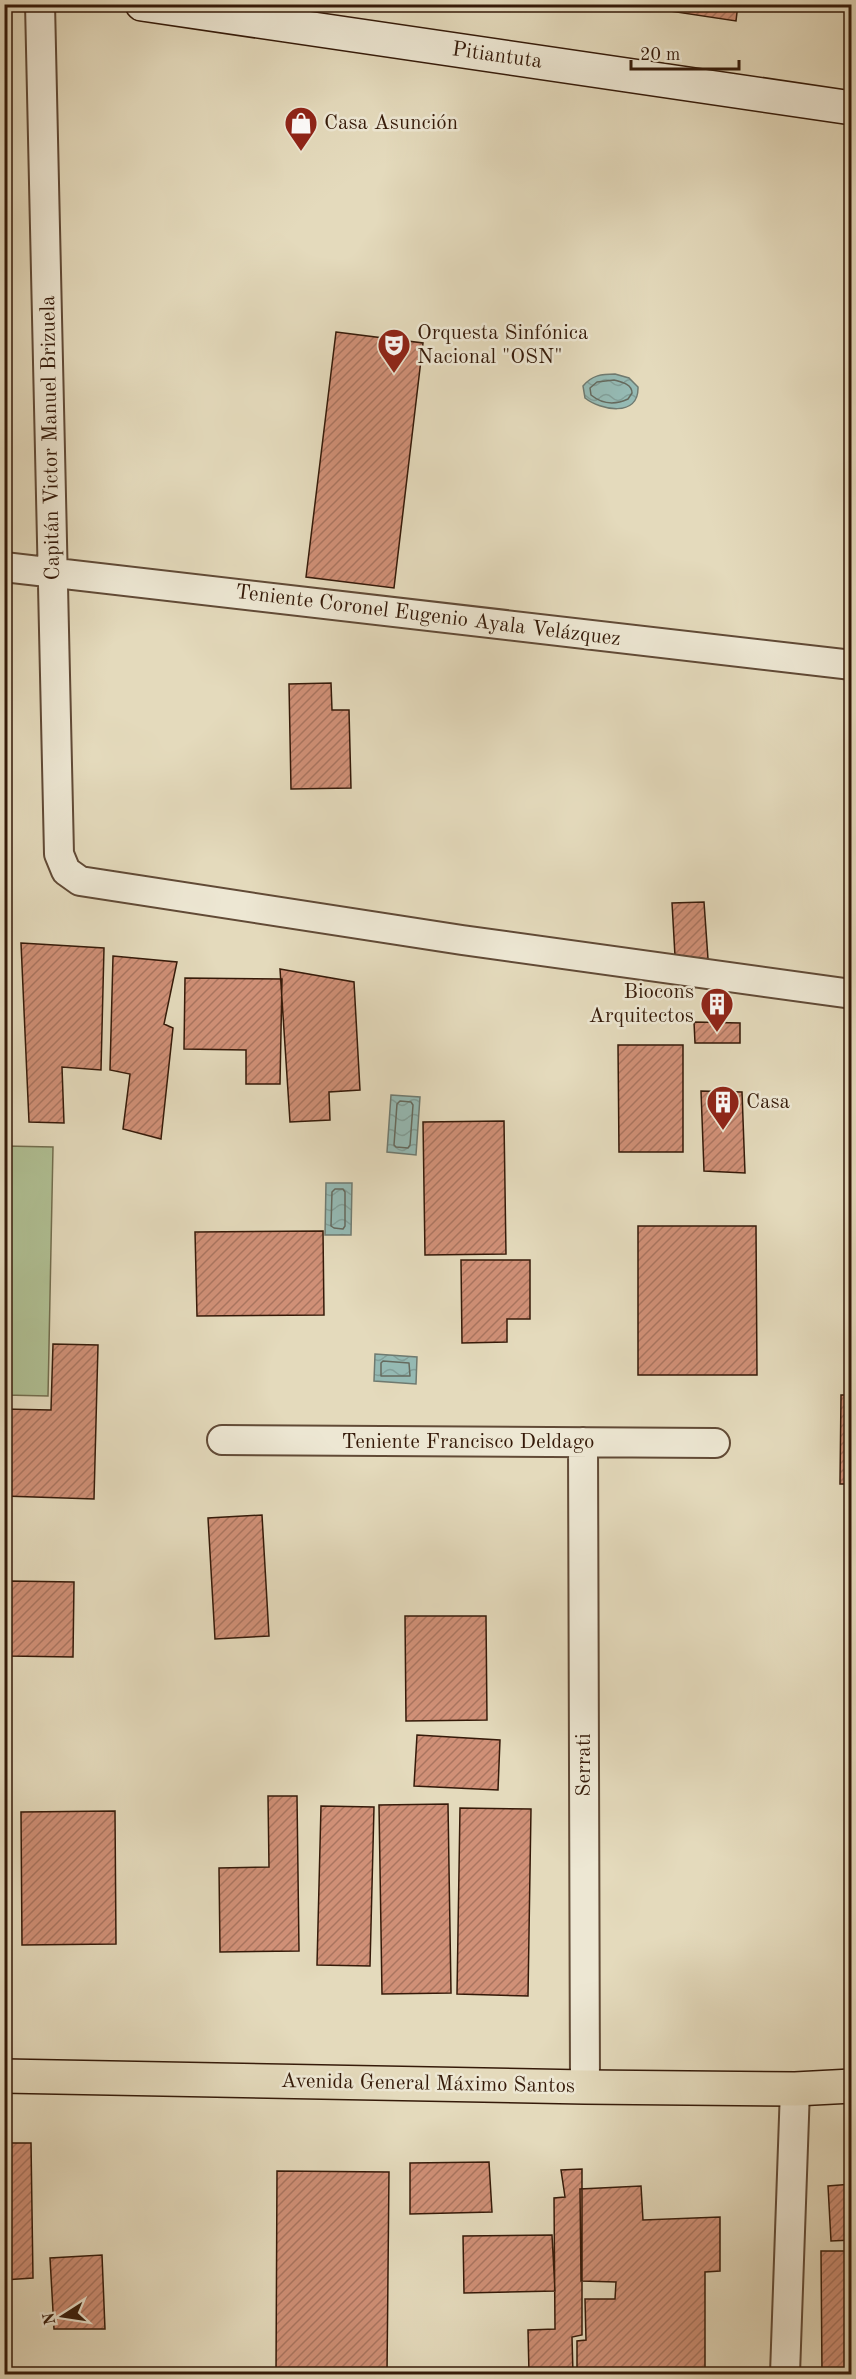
<svg xmlns="http://www.w3.org/2000/svg" width="856" height="2379" font-family="'Old Standard TT',serif">
  <style>
    .pitch { fill: #b0c094; stroke: #726d4e; stroke-width: 1.5 }
    .water { fill: url(#water-waves); stroke: #6f7a70; stroke-width: 1.5 }
    .lines { fill: none; stroke-linecap: round; stroke-linejoin: round }
    .shore { stroke: #656a5e; stroke-width: 1.5 }
    .building { fill: url(#building-hatch); stroke: #351a09; stroke-width: 1.5 }
    .street-casing { stroke: #614a36; stroke-width: 32 }
    .secondary-casing { stroke: #351a09; stroke-width: 36 }
    .primary-casing { stroke: #351a09; stroke-width: 36 }
    .street { stroke: #ede7d3; stroke-width: 28 }
    .secondary { stroke: #ede7d3; stroke-width: 33 }
    .primary { stroke: #e4dabc; stroke-width: 33 }
    .labels { text-anchor: middle; dominant-baseline: central; stroke-width: 5; stroke-linejoin: round; paint-order: stroke }
    .street-label { font-size: 21px; fill: #351a09; stroke: #ede7d3 }
    .poi-label { font-size: 21px; fill: #351a09; stroke: #ede7d3; text-anchor: start }
  </style>
  <defs>
    <pattern id="water-waves" width="16" height="10" patternUnits="userSpaceOnUse" patternTransform="scale(1.5)"><rect width="16" height="10" fill="#95bab4"/><path d="M0 5q4-4 8 0t8 0" fill="none" stroke="#819f99"/></pattern>
    <pattern id="building-hatch" width="6" height="6" patternUnits="userSpaceOnUse" patternTransform="scale(1.5)"><rect width="6" height="6" fill="#d09077"/><path d="M-1 1l2-2M0 6l6-6M5 7l2-2" fill="none" stroke="#aa7560"/></pattern>
  </defs>
  <rect width="100%" height="100%" fill="#e4dabc"/>
  <filter id="stains"><feTurbulence type="fractalNoise" baseFrequency=".00333" numOctaves="4"/><feColorMatrix values="0 0 0 0 .2 0 0 0 0 .09 0 0 0 0 .02 0 0 0 .5 -.17"/></filter>
  <radialGradient id="worn" r=".72"><stop offset=".6" stop-color="#630" stop-opacity="0"/><stop offset="1" stop-color="#630" stop-opacity=".3"/></radialGradient>
  <path class="pitch" d="M5 1146 53 1147 48 1396 5 1395Z"/>
  <path class="water" d="M615 374 629 378 638 387C639 418 600 410 585 398L583 386C592 375 602 374 615 374Z
    M391 1095 420 1097 416 1155 387 1152Z
    M326 1183H352L351 1235H325Z
    M375 1354 417 1357 416 1384 374 1381Z"/>
  <g class="lines">
    <path class="shore" d="M614 380C621 382 632 384 632 393L628 399C615 405 602 404 591 395L590 388 597 382Z
      M400 1101 411 1102 413 1105 410 1145 408 1148 396 1147 394 1145 397 1104Z
      M335 1189H343L345 1192V1226L343 1229 334 1228 331 1226 332 1192Z
      M383 1361 409 1363 410 1376H381V1363Z"/>
  </g>
  <path class="building" d="M657 4H738L736 21 656 9Z
    M336 332 423 343 394 588 306 577Z
    M4 643 10 644 5 705H4Z
    M331 683 332 710H349L351 788 291 789 289 684Z
    M704 902 708 959 675 956 672 903Z
    M21 943 104 948 101 1070 62 1067 64 1123 29 1122Z
    M113 956 177 962 164 1024 173 1028 161 1139 123 1129 130 1074 110 1070Z
    M280 969 354 982 360 1090 329 1092 330 1120 290 1122Z
    M185 978 282 979 280 1084H246V1050L184 1049Z
    M694 1022 740 1023V1043H695Z
    M618 1045H683V1152H619Z
    M701 1091 742 1092 745 1173 704 1171Z
    M504 1121 506 1254 425 1255 423 1122Z
    M638 1226H756L757 1375H638Z
    M323 1231 324 1315 197 1316 195 1232Z
    M461 1260H530V1319H507V1342L462 1343Z
    M53 1344 98 1345 94 1499 4 1496V1409L51 1410Z
    M841 1395H852V1484H840Z
    M262 1515 269 1636 215 1639 208 1518Z
    M10 1581 74 1582 73 1657 9 1656Z
    M405 1616H486L487 1720 406 1721Z
    M417 1735 500 1740 498 1790 414 1786Z
    M268 1796H297L299 1951 220 1952 219 1868 269 1867Z
    M448 1804 451 1993 382 1994 379 1805Z
    M321 1806 374 1807 370 1966 317 1965Z
    M460 1808 531 1809 528 1996 457 1994Z
    M115 1811 116 1944 22 1945 21 1812Z
    M4 2143H31L33 2278 4 2280Z
    M489 2162 492 2212 410 2214V2163Z
    M582 2169V2335L572 2337 573 2374H529L528 2330 555 2329 554 2198 565 2197 561 2170Z
    M277 2171 389 2172 387 2374H276Z
    M852 2184V2240L831 2241 828 2186Z
    M641 2186 643 2220 720 2217V2271L705 2272V2374H577V2341L586 2340 585 2299H615L616 2282 581 2281 580 2189Z
    M552 2235 555 2291 464 2293 463 2236Z
    M821 2251H852V2374H822Z
    M102 2255 105 2329H54L50 2258Z"/>
  <g class="lines">
    <defs>
      <path id="street" d="M40 4 59 854 66 871 80 881 462 940 852 994
        M4 567 852 665
        M222 1440 715 1443
        M583 1442 585 2087
        M785 2374 795 2089"/>
      <path id="secondary" d="M142 4 852 108"/>
      <path id="primary" d="M4 2076 585 2087 795 2089 852 2086"/>
    </defs>
    <use href="#street" class="street-casing"/>
    <use href="#secondary" class="secondary-casing"/>
    <use href="#primary" class="primary-casing"/>
    <use href="#street" class="street"/>
    <use href="#secondary" class="secondary"/>
    <use href="#primary" class="primary"/>
  </g>
  <defs>
    <symbol id="shop-pin" viewBox="-11 -11 22 30"><path d="M0 17L-7.5 6A9.5 9.5 0 1 1 7.5 6Z" fill="#8f2418" stroke="#ede7d3"/><path d="M-5-2.5h2.3a2.7 3.5 0 0 1 5.4 0H5L5.5 6h-11ZM-1.5-2.5h3a1.5 2.3 0 0 0-3 0Z" fill="#fff"/></symbol>
    <symbol id="theatre-pin" viewBox="-11 -11 22 30"><path d="M0 17L-7.5 6A9.5 9.5 0 1 1 7.5 6Z" fill="#8f2418" stroke="#ede7d3"/><path d="M-5-5.5Q0-4 5-5.5V0Q5 5 0 6Q-5 5-5 0ZM-3.3-2.5H-1v1.5H-3.3ZM1-2.5H3.3v1.5H1ZM-2.8 1Q0 5.5 2.8 1Z" fill="#fff"/></symbol>
    <symbol id="building-pin" viewBox="-11 -11 22 30"><path d="M0 17L-7.5 6A9.5 9.5 0 1 1 7.5 6Z" fill="#8f2418" stroke="#ede7d3"/><path d="M-4-6H4V6H1V3H-1V6H-4ZM-2.5-4.3h1.7v1.8h-1.7ZM.8-4.3h1.7v1.8H.8ZM-2.5-1h1.7V.8h-1.7ZM.8-1h1.7V.8H.8Z" fill="#fff"/></symbol>
  </defs>
  <g fill-rule="evenodd">
    <use href="#shop-pin" x="282" y="104" width="38" height="52"/>
    <use href="#theatre-pin" x="375" y="326" width="38" height="52"/>
    <use href="#building-pin" x="698" y="985" width="38" height="52"/>
    <use href="#building-pin" x="704" y="1083" width="38" height="52"/>
  </g>
  <g class="labels">
    <g class="street-label">
      <text transform="translate(497 56) rotate(8)">Pitiantuta</text>
      <text transform="translate(51 438) rotate(-91)">Capitán Victor Manuel Brizuela</text>
      <text transform="translate(428 616) rotate(7)">Teniente Coronel Eugenio Ayala Velázquez</text>
      <text x="468" y="1442">Teniente Francisco Deldago</text>
      <text transform="translate(584 1765) rotate(-90)">Serrati</text>
      <text transform="translate(428 2084) rotate(1)">Avenida General Máximo Santos</text>
    </g>
    <g class="poi-label">
      <text x="324" y="123">Casa Asunción</text>
      <text x="417" y="333">Orquesta Sinfónica<tspan x="417" dy="24">Nacional "OSN"</tspan></text>
      <text x="694" y="992" text-anchor="end">Biocons<tspan x="694" dy="24">Arquitectos</tspan></text>
      <text x="746" y="1102">Casa</text>
    </g>
  </g>
  <rect width="856" height="2379" fill="none" stroke="#e4dabc" stroke-width="24"/>
  <rect x="6" y="6" width="844" height="2367" fill="none" stroke="#351a09" stroke-width="3"/>
  <rect x="12" y="12" width="832" height="2355" fill="none" stroke="#351a09" stroke-width="1.5"/>
  <g transform="translate(63 2316) rotate(258)" stroke="#ede7d3" stroke-width="4.5" paint-order="stroke">
  <path d="M0-4.5L10 22L0 15L-10 22Z" fill="#351a09"/>
  <text y="-9" font-size="16" font-weight="bold" text-anchor="middle" fill="#351a09">N</text>
  </g>
  <path d="M631 60v9h108v-9" fill="none" stroke="#351a09" stroke-width="3"/>
  <text x="640" y="60" font-size="18" fill="#351a09" stroke="#ede7d3" stroke-width="4.5" paint-order="stroke">20 m</text>
  <rect width="100%" height="100%" filter="url(#stains)"/>
  <rect width="100%" height="100%" fill="url(#worn)"/>
</svg>
